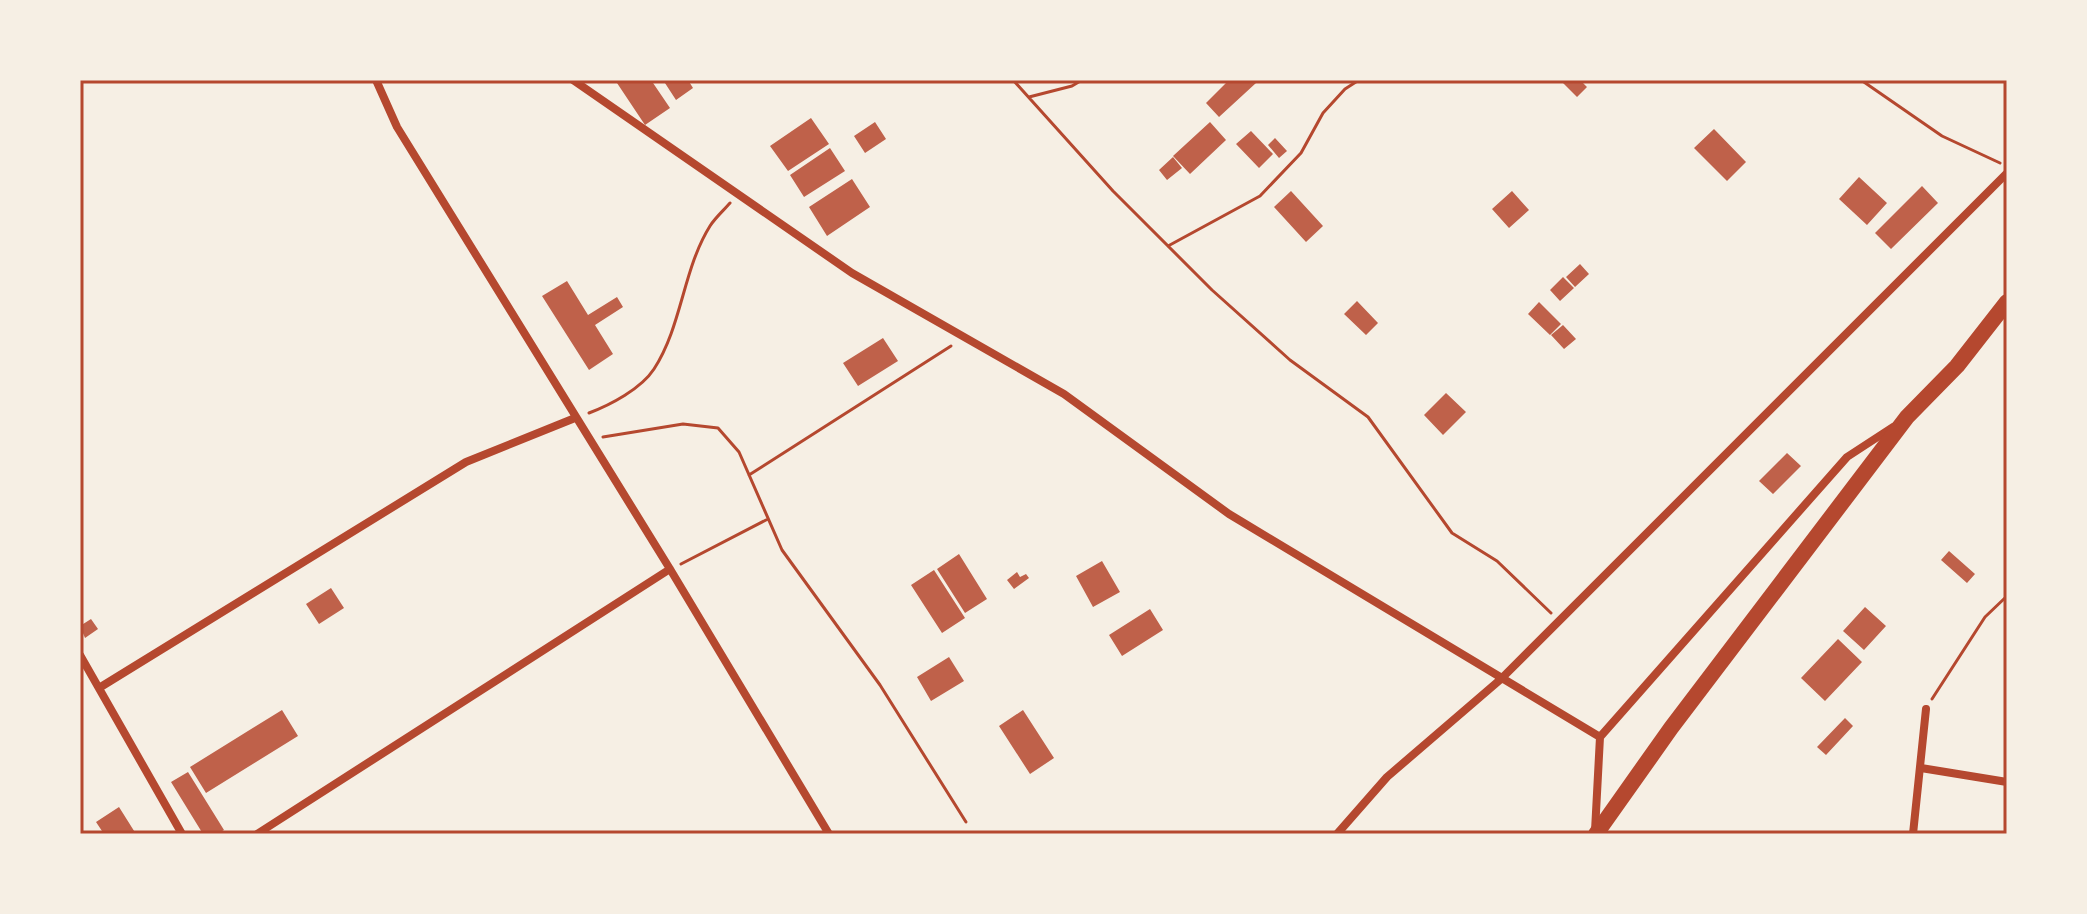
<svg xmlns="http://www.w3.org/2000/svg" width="2087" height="914" font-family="'IBM Plex Sans',sans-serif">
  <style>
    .building { fill: #bf614a }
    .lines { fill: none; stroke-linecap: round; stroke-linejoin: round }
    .path { stroke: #b5482f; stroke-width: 3 }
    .minor { stroke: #b5482f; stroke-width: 8 }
    .primary { stroke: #b5482f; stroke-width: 16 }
    .neatline { fill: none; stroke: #b5482f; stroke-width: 3 }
  </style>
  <rect width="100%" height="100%" fill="#f6efe4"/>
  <path class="building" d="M615 80H651L670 108 645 125Z
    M663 80H688L693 88 676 100Z
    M1229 80H1254L1256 83 1219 117 1206 103Z
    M1560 80H1580L1587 87 1577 97Z
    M811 118 829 144 788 171 770 146Z
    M875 122 886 139 865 153 854 136Z
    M1210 122 1226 140 1190 174 1173 156Z
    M1714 129 1746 162 1727 181 1694 148Z
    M1251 131 1273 154 1259 168 1236 144Z
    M1275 138 1287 151 1279 158 1268 145Z
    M830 148 845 171 804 197 790 175Z
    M1173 157 1182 168 1167 180 1159 170Z
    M1859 177 1887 203 1867 225 1839 199Z
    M852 179 870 207 827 236 809 207Z
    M1922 186 1938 203 1891 249 1875 233Z
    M1291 191 1323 226 1306 242 1274 207Z
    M1512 191 1529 210 1509 228 1492 209Z
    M1580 264 1589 274 1575 287 1566 277Z
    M1563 277 1574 288 1560 301 1550 290Z
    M567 281 588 315 617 297 623 307 595 325 613 354 589 370 542 296Z
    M1357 301 1378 323 1366 335 1344 314Z
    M1539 302 1561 324 1550 335 1528 314Z
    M1563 325 1576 339 1564 349 1551 335Z
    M883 338 898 361 858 386 843 363Z
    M1446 393 1466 412 1443 435 1424 415Z
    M1787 453 1801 466 1773 494 1759 481Z
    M1949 551 1975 574 1967 583 1941 560Z
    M959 554 987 599 965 613 937 569Z
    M1102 561 1120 592 1093 607 1076 576Z
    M934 570 965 618 942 633 911 585Z
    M1017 572 1020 577 1026 574 1029 578 1014 589 1007 580Z
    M331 588 344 608 319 624 306 604Z
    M1865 607 1886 626 1864 650 1843 631Z
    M1150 609 1163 630 1122 656 1109 635Z
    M91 619 98 629 85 638 80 626Z
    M1838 639 1862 662 1825 701 1801 678Z
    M949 657 964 681 931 701 917 677Z
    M282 710 298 736 206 793 190 767Z
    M1023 710 1054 758 1030 774 999 726Z
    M1845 718 1853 726 1826 755 1817 747Z
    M188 772 224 830 217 834H203L171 782Z
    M119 807 136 834H104L96 822Z"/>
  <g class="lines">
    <path class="path" d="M1013 80 1113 191 1212 290 1290 360 1368 417 1452 533 1497 561 1551 613
      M1861 80 1942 136 2000 163
      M1029 97 1072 86 1082 80
      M1168 246 1260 196 1301 153 1323 113 1345 89 1359 80
      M589 413C610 405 641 389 654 369 682 326 683 269 710 226 715 218 724 210 730 203
      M603 437 683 424 718 428 739 452 782 550 880 685 966 822
      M749 475 951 346
      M681 564 766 520
      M1932 699 1985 617 2007 596"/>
    <path class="minor" d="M376 80 397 127 670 569 829 834
      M573 80 852 273 1064 394 1229 514 1600 737
      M80 655 182 834
      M99 688 466 462 575 418
      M1921 768 2007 782
      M1595 831 1600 737 1847 457 1893 427
      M257 834 670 569
      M1337 834 1387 777 1501 679 2007 173
      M1913 834 1926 709"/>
    <path class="primary" d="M1596 834 1671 728 1907 417 1957 366 2007 302"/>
  </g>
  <rect width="2087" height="914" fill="none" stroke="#f6efe4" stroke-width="164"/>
  <rect x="82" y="82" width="1923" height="750" class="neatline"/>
</svg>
